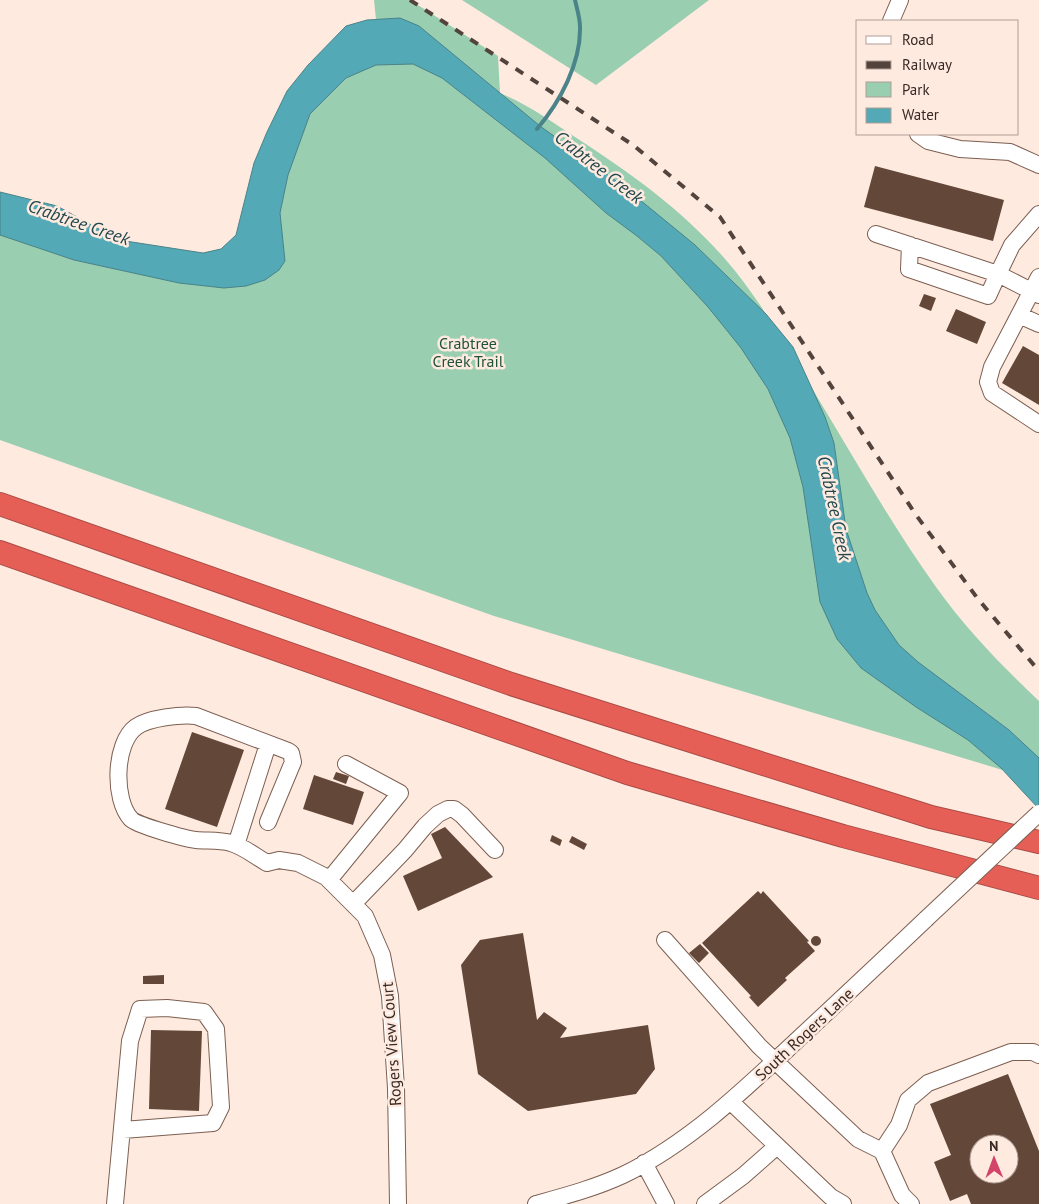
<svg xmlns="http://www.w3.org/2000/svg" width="1039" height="1204" font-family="'PT Sans',sans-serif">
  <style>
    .green { fill: #99ceb1 }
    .water { fill: #53a9b5; stroke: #4a8389 }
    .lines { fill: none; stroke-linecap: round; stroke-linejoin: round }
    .stream { stroke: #4a8389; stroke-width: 4 }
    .building { fill: #63483a; fill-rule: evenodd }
    .minor-casing { stroke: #7c5f51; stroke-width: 18 }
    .highway-casing { stroke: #a84c45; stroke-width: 24 }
    .minor { stroke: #fff; stroke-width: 16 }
    .highway { stroke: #e65f57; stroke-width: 22 }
    .rail { stroke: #52443d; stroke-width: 4; stroke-dasharray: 9 9; stroke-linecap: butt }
    .minor-bridge-casing { stroke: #7c5f51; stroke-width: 18; stroke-linecap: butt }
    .minor-bridge { stroke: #fff; stroke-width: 16 }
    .labels { text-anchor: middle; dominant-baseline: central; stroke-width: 5; stroke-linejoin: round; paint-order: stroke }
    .park-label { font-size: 16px; fill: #1f523a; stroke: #ffeae0 }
    .street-label { font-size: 16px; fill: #362923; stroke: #ffeae0 }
    .water-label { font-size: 18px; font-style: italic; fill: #20484e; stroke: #ffeae0 }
  </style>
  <rect width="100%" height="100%" fill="#ffeae0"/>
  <path class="green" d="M374 0H410L498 56 500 93C527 104 551 121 575 137 634 175 692 217 736 272 765 309 789 350 813 390 853 456 891 524 936 587 966 629 1002 666 1039 701V781L494 616 0 440V217L223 272 286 129 378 40Z
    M462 0H709L596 85Z"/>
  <path class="water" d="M400 18 419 26 540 126 623 186 695 245 766 314 793 347 825 417 834 443 846 529 867 593 875 610 899 645 918 662 1009 730 1039 758V809L1001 768 968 740 916 707 861 668 837 639 820 602 803 487 790 438 768 389 741 348 708 307 661 256 637 236 606 213 545 158 442 78 413 64 376 65 346 78 310 114 288 175 280 213 285 261 279 270 265 280 246 286 224 288 179 283 74 260 0 235V192L57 206 119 240 203 253 221 249 236 235 254 163 267 132 287 91 308 65 346 26 367 20Z"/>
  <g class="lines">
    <path class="stream" d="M537 129C560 102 581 63 580 27 580 18 577 9 575 0"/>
  </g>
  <path class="building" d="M875 166 1004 200 993 241 864 207Z
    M924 294 936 298 931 311 919 306Z
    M956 309 986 322 977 344 946 331Z
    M1023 346 1039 355V405L1002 383Z
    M192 732 244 750 217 827 165 809Z
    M336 772 349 776 346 784 333 779Z
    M314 775 364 792 353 825 303 809Z
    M445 827 493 877 418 911 403 876 442 858 431 834Z
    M552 835 562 840 560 846 550 841Z
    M572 836 587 844 584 850 569 842Z
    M758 891 761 894 763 891 809 941 807 942 815 951 785 978 787 980 758 1007 749 997 751 996 702 943Z
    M523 933 537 1020 544 1012 567 1028 560 1038 648 1025 655 1069 636 1094 528 1111 478 1074 461 965 480 940Z
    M811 941a5 5 0 1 1 10 0a5 5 0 1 1-10 0Z
    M700 944 709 953 699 963 689 953Z
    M164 975V984H143V976Z
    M151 1030 202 1031 199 1111 149 1109Z
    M1008 1074 1039 1151V1204H971L967 1194 950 1201 934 1162 951 1155 930 1104ZM979 1144H1009V1174H979Z"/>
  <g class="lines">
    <defs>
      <path id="minor" d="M891 21 900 0
        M918 134 928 141 960 149 1010 152 1039 165
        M876 234 998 274 1012 245 1039 214
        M910 245 909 269 988 296 998 274 1039 295
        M1039 277 992 367 988 382 992 393 1039 424
        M1019 315 1039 324
        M268 822 293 762 291 753 288 751 196 716C182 714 148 718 136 727 114 743 113 800 131 819 136 825 186 839 196 840 207 841 220 840 231 843 244 847 255 856 267 863L279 860 298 863 326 877 365 916 382 955 390 996 396 1088 398 1204
        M236 845 268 744
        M329 880 400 793 346 764
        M353 904 405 850 425 826 438 814 448 809H454L462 815 495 850
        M665 940 759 1046 858 1139 882 1151 902 1195 911 1204
        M731 1102 831 1197 843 1204
        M882 1151 899 1125 908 1100 928 1083 1011 1052H1033L1039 1055
        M644 1163 666 1204
        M115 1204 130 1041 140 1009 167 1008 204 1012 216 1029 221 1107 213 1123 123 1130
        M536 1204C565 1196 595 1188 623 1175 687 1144 742 1092 793 1044 838 1002 882 961 926 919
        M705 1204 743 1176 777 1146"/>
      <path id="highway" d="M0 504 511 684 931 817 1039 842
        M0 552 627 773 843 836 1039 888"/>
    </defs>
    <use href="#minor" class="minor-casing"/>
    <use href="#highway" class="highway-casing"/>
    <use href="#minor" class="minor"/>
    <use href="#highway" class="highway"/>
    <path class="rail" d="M410 0 633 145 720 217 916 515 978 599 1039 671"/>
    <defs>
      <path id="minor-bridge" d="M926 919 1039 813"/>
    </defs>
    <use href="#minor-bridge" class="minor-bridge-casing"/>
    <use href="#minor-bridge" class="minor-bridge"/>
  </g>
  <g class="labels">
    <g class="park-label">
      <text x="468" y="343">Crabtree<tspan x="468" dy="18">Creek Trail</tspan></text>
    </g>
    <g class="street-label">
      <text transform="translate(804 1034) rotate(-43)">South Rogers Lane</text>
      <text transform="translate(391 1044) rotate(-94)">Rogers View Court</text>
    </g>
    <g class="water-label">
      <text transform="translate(599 167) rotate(38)">Crabtree Creek</text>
      <text transform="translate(79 222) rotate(19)">Crabtree Creek</text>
      <text transform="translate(835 508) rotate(78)">Crabtree Creek</text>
    </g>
  </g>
  <rect x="856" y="20" width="162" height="115" fill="#ffeae0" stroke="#af9d94"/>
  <rect x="866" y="36" width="25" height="8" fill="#ffffff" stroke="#af9d94"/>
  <text x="902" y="45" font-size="15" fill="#362923">Road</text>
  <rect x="866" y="61" width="25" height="8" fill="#52443d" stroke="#af9d94"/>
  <text x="902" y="70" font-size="15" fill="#362923">Railway</text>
  <rect x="866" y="82" width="25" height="15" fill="#99ceb1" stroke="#af9d94"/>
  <text x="902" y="95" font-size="15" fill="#362923">Park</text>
  <rect x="866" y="108" width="25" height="15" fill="#53a9b5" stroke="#af9d94"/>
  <text x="902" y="120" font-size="15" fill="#362923">Water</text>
  <g transform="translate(994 1159) rotate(359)"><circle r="24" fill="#ffeae0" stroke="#af9d94"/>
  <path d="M0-4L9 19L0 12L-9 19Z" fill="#d3446a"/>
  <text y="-8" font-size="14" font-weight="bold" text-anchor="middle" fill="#362923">N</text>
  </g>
</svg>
